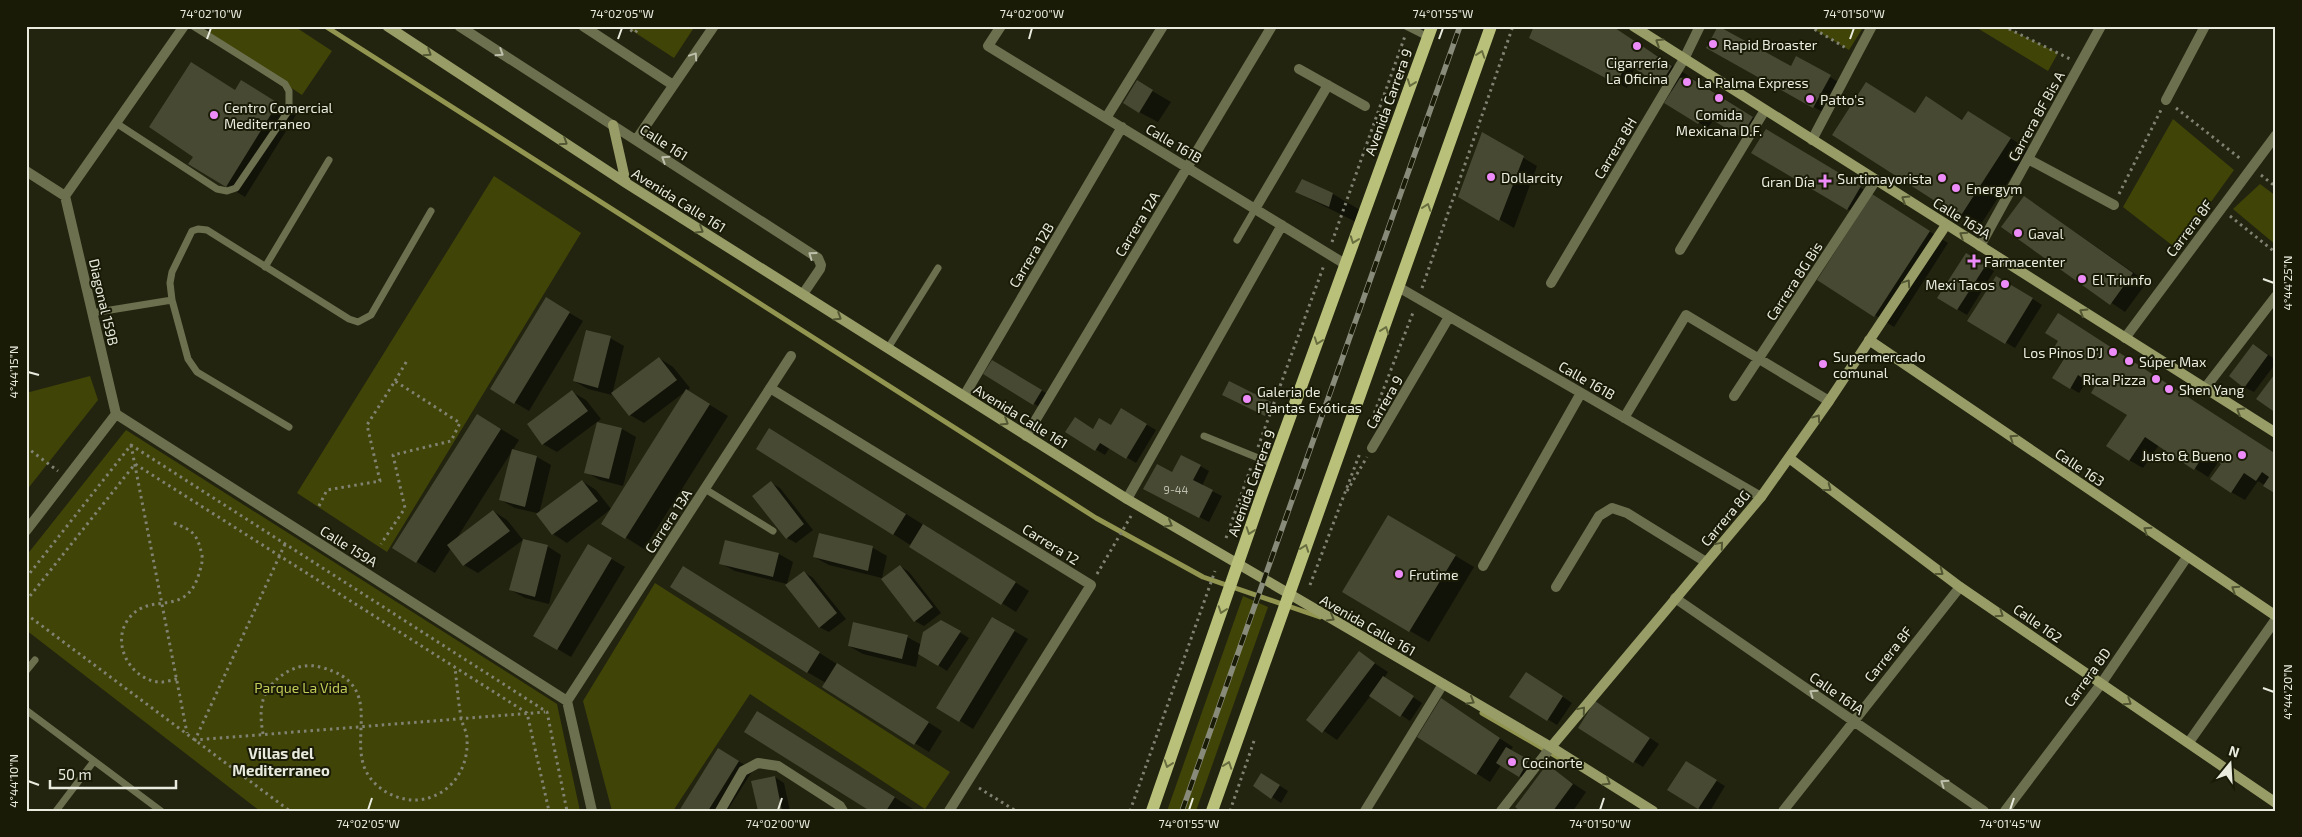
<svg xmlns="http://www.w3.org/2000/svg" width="2302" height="837" font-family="'Exo 2',sans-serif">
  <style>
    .green { fill: #404407 }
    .shadow { fill: #0007 }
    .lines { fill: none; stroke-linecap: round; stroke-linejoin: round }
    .stream { stroke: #919550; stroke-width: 5 }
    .building { fill: #474933 }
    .path { stroke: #818372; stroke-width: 3; stroke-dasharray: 2.5 4; stroke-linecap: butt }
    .lane { stroke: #6d704f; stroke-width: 7 }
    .street { stroke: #6d704f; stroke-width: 10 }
    .secondary { stroke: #989d67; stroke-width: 10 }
    .primary { stroke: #b9c079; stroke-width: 12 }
    .rail-casing { stroke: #898b7a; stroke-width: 5.5 }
    .rail { stroke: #191b07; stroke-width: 4; stroke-dasharray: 11; stroke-linecap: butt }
    .oneway { stroke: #525632 }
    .oneway2 { stroke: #bec0ac }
    .oneway3 { stroke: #696e40 }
    .ticks { fill: none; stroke: #e9ebde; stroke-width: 2 }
    .poi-dot { fill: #ed8cf9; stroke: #191b07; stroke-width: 2 }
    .labels { text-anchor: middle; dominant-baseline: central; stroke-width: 4; stroke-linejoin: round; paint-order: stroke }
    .number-label { font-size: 11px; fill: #c0c2b3 }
    .poi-label { font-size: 14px; fill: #e9ebde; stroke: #191b07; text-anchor: start }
    .street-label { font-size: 14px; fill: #e9ebde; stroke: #191b07 }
    .park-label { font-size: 14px; fill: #c2ca57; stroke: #191b07 }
    .neighbourhood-label { font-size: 15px; font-weight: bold; fill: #e9ebde; stroke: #191b07 }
    .neatline { fill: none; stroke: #e9ebde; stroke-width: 2 }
    .ticks-label { font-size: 12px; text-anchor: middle; fill: #e9ebde }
  </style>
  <rect width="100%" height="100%" fill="#222410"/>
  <path class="green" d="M212 26H294L332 51 302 95 208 33Z
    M625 26H695L674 58Z
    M1813 26H1864L1849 50 1812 28Z
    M1974 26H2003L2058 53 2048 71Z
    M2173 119 2234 170 2177 249 2123 207Z
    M494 176 581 233 387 552 297 493Z
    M2260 184 2276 196V245L2233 209Z
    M90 376 98 400 26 491V393Z
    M126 430 557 704 580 811H260L26 630V556Z
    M655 583 950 772 925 809 750 694 673 811H612L583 701Z
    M1243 596 1268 607 1196 811H1167Z"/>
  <path class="shadow" d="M1653 53 1762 123 1751 141 1714 119 1708 128 1665 103 1672 91 1635 67 1627 88 1597 71Z
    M1796 58 1844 85 1828 115 1794 96 1791 67Z
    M1137 82 1171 102 1158 122 1139 112Z
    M1867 83 1916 114 1945 109 1963 120 1987 123 2029 150 1979 227 1960 216Z
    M236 91 260 92 296 115 245 197 190 163Z
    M1483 134 1537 166 1514 228 1460 196Z
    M1820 163 1869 193 1856 214 1773 165Z
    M1302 181 1333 194 1360 210 1356 222 1296 192Z
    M2033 203 2147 282 2125 312 2074 277Z
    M1891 207 1948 243 1894 327 1819 280Z
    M1966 254 1994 271 1967 315 1939 298Z
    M2006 282 2042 305 2015 348 1969 320Z
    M546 299 583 321 529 411 492 389Z
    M2067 320 2257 442 2276 492 2258 481 2245 500 2231 492 2223 463 2219 461 2208 477 2159 445 2143 468 2129 460 2128 415 2088 380 2079 393 2054 378 2066 359 2060 341Z
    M610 338 624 346 612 395 588 389 574 381Z
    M2254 345 2276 360V363L2254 392 2244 387Z
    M659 358 673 367 690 388 687 391 728 416 644 549 603 523 686 391 644 423 630 415Z
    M992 361 1051 396 1043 409 985 374Z
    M1230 383 1275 405 1269 417 1228 397Z
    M572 392 586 400 601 419 557 452 543 444 528 425Z
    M1121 410 1156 430 1136 463 1110 447 1105 455 1067 432 1094 430 1112 426Z
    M598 423 622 429 636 437 623 486 600 480 586 472Z
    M496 426 519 440 457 538 493 511 507 520 523 540 478 573 464 565 451 548 435 573 394 548Z
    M788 440 1029 591 1016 612 893 534Z
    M513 451 537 457 551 465 539 514 582 481 596 490 611 509 567 543 553 534 537 513 515 508 501 500Z
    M1200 466 1209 471 1202 486 1222 496 1209 522 1153 493Z
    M771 483 780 488 813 530 796 543 787 538Z
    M1389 516 1474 567 1429 642 1343 592Z
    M820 535 873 548 887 556 882 578 829 565 814 557Z
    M588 545 625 567 571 657 534 635Z
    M547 546 561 555 549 604 525 598 511 590Z
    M779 554 793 562 787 584 735 571 720 563Z
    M900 566 909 572 941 613 924 626 915 621Z
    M804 572 813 578 846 619 829 632 819 627Z
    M702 578 942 731 929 752 824 686 826 683 807 672Z
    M992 618 1028 639 973 729 938 707Z
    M941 621 969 638 947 671 919 653 916 667 863 654 849 646 907 637 922 645Z
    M1359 653 1388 672 1384 678 1422 703 1410 721 1371 695 1337 740 1308 720Z
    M1536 679 1572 703 1557 725 1511 696Z
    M1605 708 1659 744 1643 767 1579 727Z
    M776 723 913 809 912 811H872Z
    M1484 728 1513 747 1510 751 1537 767 1528 781 1501 765 1490 782 1476 773Z
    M718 749 753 770 727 811H680Z
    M1547 766 1586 792 1573 811H1522Z
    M1695 768 1725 786 1710 811H1703L1669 789Z
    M775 777 784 783 790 811H759Z
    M1271 780 1288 791 1281 803 1272 797Z"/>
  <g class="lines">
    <path class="stream" d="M325 26 1096 518 1203 577 1320 617
      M1482 713 1561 759"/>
  </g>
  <path class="building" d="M1534 26H1612L1672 66 1660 85 1626 63 1617 84 1529 38Z
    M1718 26 1791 66 1796 56 1831 75 1813 108 1706 48Z
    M191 62 235 90 241 80 278 103 226 187 188 164 193 157 149 127Z
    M1689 77 1753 117 1741 137 1704 115 1698 124 1664 103 1680 78Z
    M1137 80 1153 90 1139 113 1123 103Z
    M1866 82 1915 113 1926 96 1962 120 1968 111 2011 138 1960 217 1832 135Z
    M1766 129 1861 186 1847 210 1751 153Z
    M1482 132 1524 156 1499 221 1458 197Z
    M1302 179 1333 193 1329 207 1295 192Z
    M1872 194 1930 231 1874 317 1817 280Z
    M2024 196 2133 273 2110 305 2001 227Z
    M1966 253 1986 265 1957 310 1937 298Z
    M1996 276 2033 298 2005 344 1967 321Z
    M546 297 570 312 514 404 490 389Z
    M2058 313 2276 454V494L2263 486 2269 477 2262 472 2256 481 2244 473 2231 493 2210 479 2221 464 2205 453 2194 470 2145 437 2129 461 2106 446 2127 415 2091 393 2095 386 2078 375 2070 389 2052 378 2064 359 2052 351 2058 341 2045 333Z
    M586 330 611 336 598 388 573 381Z
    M2253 344 2268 355 2244 388 2229 376Z
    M659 357 677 380 629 416 611 393Z
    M992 360 1042 390 1033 405 983 374Z
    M2274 375 2276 376V413L2256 399Z
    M1229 381 1271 402 1265 416 1222 395Z
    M686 389 710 404 625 539 601 524Z
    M572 390 588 411 542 445 527 424Z
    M1121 408 1147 424 1126 459 1100 443 1095 451 1065 432 1075 417 1093 429 1099 418 1111 425Z
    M477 414 501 429 416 563 392 548Z
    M597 422 622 428 609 479 584 473Z
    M769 428 906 514 893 535 756 449Z
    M512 449 537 456 525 507 499 500Z
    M1181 455 1201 465 1193 480 1213 490 1199 518 1143 489 1157 464 1172 472Z
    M582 480 598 501 552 535 536 514Z
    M771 481 804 524 786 539 752 496Z
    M493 510 510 531 463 566 447 545Z
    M1388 515 1456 555 1409 632 1342 592Z
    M923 524 1016 582 1001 605 909 547Z
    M819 533 873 546 868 571 813 557Z
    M523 539 548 545 535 597 509 590Z
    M725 540 779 553 773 577 719 564Z
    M588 544 612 558 557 650 533 636Z
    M900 565 933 607 914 622 881 579Z
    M683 566 820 652 807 673 670 587Z
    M804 571 837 613 819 628 785 585Z
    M992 617 1015 630 959 722 936 708Z
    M941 620 961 631 938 666 918 654 923 632Z
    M853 622 908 635 902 659 848 646Z
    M1359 651 1375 663 1322 733 1306 720Z
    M837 663 929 722 914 745 822 687Z
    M1526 672 1563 696 1547 721 1509 697Z
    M1383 676 1414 696 1400 717 1369 696Z
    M1441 698 1500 738 1476 775 1417 737Z
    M1595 701 1650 738 1633 763 1578 728Z
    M757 711 895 797 886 811H870L744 732Z
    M1506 747 1529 760 1519 777 1496 763Z
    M718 748 739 761 708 811H679Z
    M1686 761 1717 780 1698 809 1667 790Z
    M1547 764 1573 784 1553 811H1520L1515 807Z
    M1261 773 1280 785 1271 799 1253 786Z
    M775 776 782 811H758L751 781Z"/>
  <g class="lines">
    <path class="path" d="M625 26 635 33 640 26
      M1809 26 1846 48
      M2003 26 2070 59
      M2176 108 2242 160
      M2261 175 2276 187
      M2119 194 2161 110
      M2230 216 2276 253
      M1332 242 1405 36
      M1422 288 1513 26
      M395 381 408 359
      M1372 419 1414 310
      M131 445 187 733
      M26 447 58 471
      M1258 447 1324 265
      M1347 491 1367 457
      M319 506 327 490 380 481 367 425 395 381 460 423 451 441 393 455 405 508 381 544
      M174 523C194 531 197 534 202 555 203 563 200 570 198 577 184 617 151 592 130 617 110 640 128 678 158 682 163 683 171 680 177 679
      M1226 538 1251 467
      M285 544 195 740 545 712
      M1097 574 1131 516
      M26 578 131 445 547 712 567 811
      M1310 585 1360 453
      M26 601 135 464 527 713 549 811
      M26 614 290 811
      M263 734C260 717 259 698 272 684 284 671 302 662 320 667 391 685 342 743 371 779 382 793 401 801 418 800 450 797 469 769 467 739 467 731 462 725 461 717 458 701 457 684 455 668
      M979 788 1016 811
      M1130 811 1215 571
      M1230 811 1254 741"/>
    <path class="lane" d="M1406 26 1428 37
      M116 123 217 189 227 191 236 188 289 110V91L285 84 193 26
      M1237 240 1255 209
      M265 267 329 160
      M92 313 172 300
      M888 348 938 268
      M289 427 197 372 188 359 172 300 170 283 172 272 192 231 198 229 207 230 349 319 358 322 371 315 431 211
      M1204 436 1273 464
      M705 489 773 531
      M26 671 35 660
      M26 710 161 811
      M56 811 94 761"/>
    <path class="street" d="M459 26 818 258 821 265 820 269 803 294
      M583 26 673 85
      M1001 26 988 46 1345 264
      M1299 69 1365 106
      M2166 100 2205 26
      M1106 118 1163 26
      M636 140 714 26
      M1812 140 1872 26
      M2028 159 2114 205
      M26 171 65 196
      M65 196 116 414
      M65 196 184 26
      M1255 209 1328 85
      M1980 246 2101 26
      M1680 250 1765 110
      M1551 283 1684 59 1700 26
      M1400 288 1761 497
      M2125 338 2276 135
      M770 388 1091 585 949 811
      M2205 388 2276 296
      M964 396 1122 127
      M1734 396 1876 180
      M116 414 567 701
      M1624 418 1686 315 1829 401
      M1026 436 1272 26
      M1372 448 1449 317
      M1127 499 1282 225
      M26 531 116 414
      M1483 566 1581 393
      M1556 587 1599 516 1612 508 1627 513 1706 562
      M1675 598 1984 811
      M567 701 791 356
      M567 701 592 811
      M2189 742 2276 619
      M720 811 743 771 758 763 778 766 840 806 843 811
      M1365 811 1443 684
      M1501 811 1551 747
      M1783 811 1960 587
      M2005 811 2101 684 2187 557"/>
    <path class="secondary" d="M387 26 626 183 1127 499 1551 747 1653 811
      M1633 26 2276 433
      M613 125 626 183
      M1869 340 2276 616
      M1789 458 1960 587 2276 803
      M1551 747 1761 497 1829 401 1946 225"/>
    <path class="primary" d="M1152 811 1261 497 1432 26
      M1212 811 1491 26"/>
    <defs>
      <path id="rail" d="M1182 811 1460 26"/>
    </defs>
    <use href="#rail" class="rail-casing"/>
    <use href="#rail" class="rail"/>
  </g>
  <defs><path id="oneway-chevron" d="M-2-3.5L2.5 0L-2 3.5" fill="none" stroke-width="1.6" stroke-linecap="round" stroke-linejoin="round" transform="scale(1.25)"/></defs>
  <g class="oneway">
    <use href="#oneway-chevron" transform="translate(1659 42) rotate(-148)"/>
    <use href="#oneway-chevron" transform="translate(428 53) rotate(33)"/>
    <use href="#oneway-chevron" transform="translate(564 142) rotate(33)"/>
    <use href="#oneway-chevron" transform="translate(1905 199) rotate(-148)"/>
    <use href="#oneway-chevron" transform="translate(700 230) rotate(32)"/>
    <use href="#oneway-chevron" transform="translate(1963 235) rotate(-147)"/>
    <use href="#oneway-chevron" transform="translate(1907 283) rotate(-56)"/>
    <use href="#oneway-chevron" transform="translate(2083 312) rotate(-148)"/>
    <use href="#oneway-chevron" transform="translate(838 317) rotate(32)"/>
    <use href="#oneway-chevron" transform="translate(2240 411) rotate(-148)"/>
    <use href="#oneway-chevron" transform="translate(1817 418) rotate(-55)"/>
    <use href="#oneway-chevron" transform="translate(1005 422) rotate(32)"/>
    <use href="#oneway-chevron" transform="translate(2013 438) rotate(-146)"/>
    <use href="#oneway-chevron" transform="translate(1828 488) rotate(37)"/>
    <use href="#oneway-chevron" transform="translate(1169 524) rotate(30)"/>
    <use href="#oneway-chevron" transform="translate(2147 530) rotate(-146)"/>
    <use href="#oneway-chevron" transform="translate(1720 545) rotate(-50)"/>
    <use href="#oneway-chevron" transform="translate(1940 572) rotate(37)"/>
    <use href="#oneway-chevron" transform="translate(2235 589) rotate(-147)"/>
    <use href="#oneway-chevron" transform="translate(2000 614) rotate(35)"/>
    <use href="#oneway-chevron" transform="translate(1331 618) rotate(30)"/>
    <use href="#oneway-chevron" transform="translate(1471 701) rotate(30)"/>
    <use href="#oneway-chevron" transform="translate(2128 702) rotate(33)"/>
    <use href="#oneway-chevron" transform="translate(1582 710) rotate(-50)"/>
    <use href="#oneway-chevron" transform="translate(1607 782) rotate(32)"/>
  </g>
  <g class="oneway2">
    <use href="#oneway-chevron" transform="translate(500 53) rotate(33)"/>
    <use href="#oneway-chevron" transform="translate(694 56) rotate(-56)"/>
    <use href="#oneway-chevron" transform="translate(665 159) rotate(-147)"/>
    <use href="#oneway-chevron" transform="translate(812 255) rotate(-144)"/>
    <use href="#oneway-chevron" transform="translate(1813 693) rotate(-145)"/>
    <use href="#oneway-chevron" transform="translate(1944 783) rotate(-146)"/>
  </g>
  <g class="oneway3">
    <use href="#oneway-chevron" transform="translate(1481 54) rotate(-71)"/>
    <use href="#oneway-chevron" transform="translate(1411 83) rotate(110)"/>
    <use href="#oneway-chevron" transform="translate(1427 207) rotate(-71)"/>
    <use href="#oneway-chevron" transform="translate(1354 240) rotate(110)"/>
    <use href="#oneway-chevron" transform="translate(1385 330) rotate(-70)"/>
    <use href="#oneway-chevron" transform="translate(1318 341) rotate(110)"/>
    <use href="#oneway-chevron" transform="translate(1250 531) rotate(109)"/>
    <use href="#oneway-chevron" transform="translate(1305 548) rotate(-70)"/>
    <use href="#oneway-chevron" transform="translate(1222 610) rotate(109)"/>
    <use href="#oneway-chevron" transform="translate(1168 764) rotate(109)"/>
    <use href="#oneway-chevron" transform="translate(1228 765) rotate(-71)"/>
  </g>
  <path class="ticks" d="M207 39 211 28M618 39 622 28M1029 39 1032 28M1439 39 1443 28M1850 39 1854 28M2263 279 2274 283M28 372 39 375M2263 688 2274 692M28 781 39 785M368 810 372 798M778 810 782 798M1189 810 1193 798M1600 810 1604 798M2010 810 2014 798"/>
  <g class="poi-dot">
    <circle cx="1713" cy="44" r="5"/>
    <circle cx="1637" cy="46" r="5"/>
    <circle cx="1687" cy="82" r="5"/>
    <circle cx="1719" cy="98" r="5"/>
    <circle cx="1810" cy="99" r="5"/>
    <circle cx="214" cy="115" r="5"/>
    <circle cx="1491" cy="177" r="5"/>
    <circle cx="1942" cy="178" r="5"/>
    <path d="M1822.5 173.5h5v5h5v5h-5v5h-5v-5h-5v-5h5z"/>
    <circle cx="1956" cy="188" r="5"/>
    <circle cx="2018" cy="233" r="5"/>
    <path d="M1971.5 253.5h5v5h5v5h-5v5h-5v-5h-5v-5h5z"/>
    <circle cx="2082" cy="279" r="5"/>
    <circle cx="2005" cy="284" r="5"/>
    <circle cx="2113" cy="352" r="5"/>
    <circle cx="2129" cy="361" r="5"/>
    <circle cx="1823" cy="364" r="5"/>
    <circle cx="2156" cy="379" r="5"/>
    <circle cx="2169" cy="389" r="5"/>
    <circle cx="1247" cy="399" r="5"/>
    <circle cx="2242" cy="455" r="5"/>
    <circle cx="1399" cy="574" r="5"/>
    <circle cx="1512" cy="762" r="5"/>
  </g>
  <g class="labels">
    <g class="number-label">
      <text x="1176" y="489">9-44</text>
    </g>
    <g class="poi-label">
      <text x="1723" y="44">Rapid Broaster</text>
      <text x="1637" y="62" text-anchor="middle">Cigarrería<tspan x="1637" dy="16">La Oficina</tspan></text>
      <text x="1697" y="82">La Palma Express</text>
      <text x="1820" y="99">Patto's</text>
      <text x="224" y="107">Centro Comercial<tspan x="224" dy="16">Mediterraneo</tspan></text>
      <text x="1719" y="114" text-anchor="middle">Comida<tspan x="1719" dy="16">Mexicana D.F.</tspan></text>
      <text x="1501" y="177">Dollarcity</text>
      <text x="1932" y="178" text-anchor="end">Surtimayorista</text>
      <text x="1815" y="181" text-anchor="end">Gran Día</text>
      <text x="1966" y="188">Energym</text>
      <text x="2028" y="233">Gaval</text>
      <text x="1984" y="261">Farmacenter</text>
      <text x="2092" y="279">El Triunfo</text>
      <text x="1995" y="284" text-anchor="end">Mexi Tacos</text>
      <text x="2103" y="352" text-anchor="end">Los Pinos D'J</text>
      <text x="1833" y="356">Supermercado<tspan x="1833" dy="16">comunal</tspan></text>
      <text x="2139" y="361">Súper Max</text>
      <text x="2146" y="379" text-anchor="end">Rica Pizza</text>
      <text x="2179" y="389">Shen Yang</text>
      <text x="1257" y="391">Galeria de<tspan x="1257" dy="16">Plantas Exóticas</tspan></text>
      <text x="2232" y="455" text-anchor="end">Justo &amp; Bueno</text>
      <text x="1409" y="574">Frutime</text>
      <text x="1522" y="762">Cocinorte</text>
    </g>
    <g class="street-label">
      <text transform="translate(1388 102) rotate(-70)">Avenida Carrera 9</text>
      <text transform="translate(2036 116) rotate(-61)">Carrera 8F Bis A</text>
      <text transform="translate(664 142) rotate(33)">Calle 161</text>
      <text transform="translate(1174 143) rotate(31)">Calle 161B</text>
      <text transform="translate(1615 148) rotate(-59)">Carrera 8H</text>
      <text transform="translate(679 200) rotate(32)">Avenida Calle 161</text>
      <text transform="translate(1962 218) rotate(32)">Calle 163A</text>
      <text transform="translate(1137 224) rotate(-59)">Carrera 12A</text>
      <text transform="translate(2189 228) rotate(-53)">Carrera 8F</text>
      <text transform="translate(1031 255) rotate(-59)">Carrera 12B</text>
      <text transform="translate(1794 281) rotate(-57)">Carrera 8G Bis</text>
      <text transform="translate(104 302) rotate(77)">Diagonal 159B</text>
      <text transform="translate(1587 380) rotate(30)">Calle 161B</text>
      <text transform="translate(1384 402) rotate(-60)">Carrera 9</text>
      <text transform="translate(1021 416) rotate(32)">Avenida Calle 161</text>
      <text transform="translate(2080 467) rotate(34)">Calle 163</text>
      <text transform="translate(1251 483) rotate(-70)">Avenida Carrera 9</text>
      <text transform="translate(1725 518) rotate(-50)">Carrera 8G</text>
      <text transform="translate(668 521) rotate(-57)">Carrera 13A</text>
      <text transform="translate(1051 544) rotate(32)">Carrera 12</text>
      <text transform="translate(349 546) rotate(32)">Calle 159A</text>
      <text transform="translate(2038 623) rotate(35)">Calle 162</text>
      <text transform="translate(1368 625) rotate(30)">Avenida Calle 161</text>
      <text transform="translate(1888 654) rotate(-51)">Carrera 8F</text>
      <text transform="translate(2087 677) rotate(-54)">Carrera 8D</text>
      <text transform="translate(1837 693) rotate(35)">Calle 161A</text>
    </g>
    <g class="park-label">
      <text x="301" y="687">Parque La Vida</text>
    </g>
    <g class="neighbourhood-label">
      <text x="281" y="753">Villas del<tspan x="281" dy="17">Mediterraneo</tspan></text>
    </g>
  </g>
  <rect width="2302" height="837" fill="none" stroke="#191b07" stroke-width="55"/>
  <g transform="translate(2230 764) rotate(18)" stroke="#191b07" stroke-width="4" paint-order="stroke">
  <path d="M0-4L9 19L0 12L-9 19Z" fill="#e9ebde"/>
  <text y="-8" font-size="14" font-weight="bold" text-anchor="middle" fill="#e9ebde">N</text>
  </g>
  <path d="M50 780v8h126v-8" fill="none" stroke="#e9ebde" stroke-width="2.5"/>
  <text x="58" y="780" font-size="15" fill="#e9ebde" stroke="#191b07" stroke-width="4" paint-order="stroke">50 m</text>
  <rect x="28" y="28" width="2246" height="782" class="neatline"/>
  <g class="ticks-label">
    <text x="211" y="18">74°02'10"W</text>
    <text x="622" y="18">74°02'05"W</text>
    <text x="1032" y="18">74°02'00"W</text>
    <text x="1443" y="18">74°01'55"W</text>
    <text x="1854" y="18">74°01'50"W</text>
    <text transform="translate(2288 283) rotate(-90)" y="4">4°44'25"N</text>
    <text transform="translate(14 372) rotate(-90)" y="4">4°44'15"N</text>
    <text transform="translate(2288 692) rotate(-90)" y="4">4°44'20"N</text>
    <text transform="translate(14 781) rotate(-90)" y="4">4°44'10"N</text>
    <text x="368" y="828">74°02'05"W</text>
    <text x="778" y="828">74°02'00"W</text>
    <text x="1189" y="828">74°01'55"W</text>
    <text x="1600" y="828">74°01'50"W</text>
    <text x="2010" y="828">74°01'45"W</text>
  </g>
</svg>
